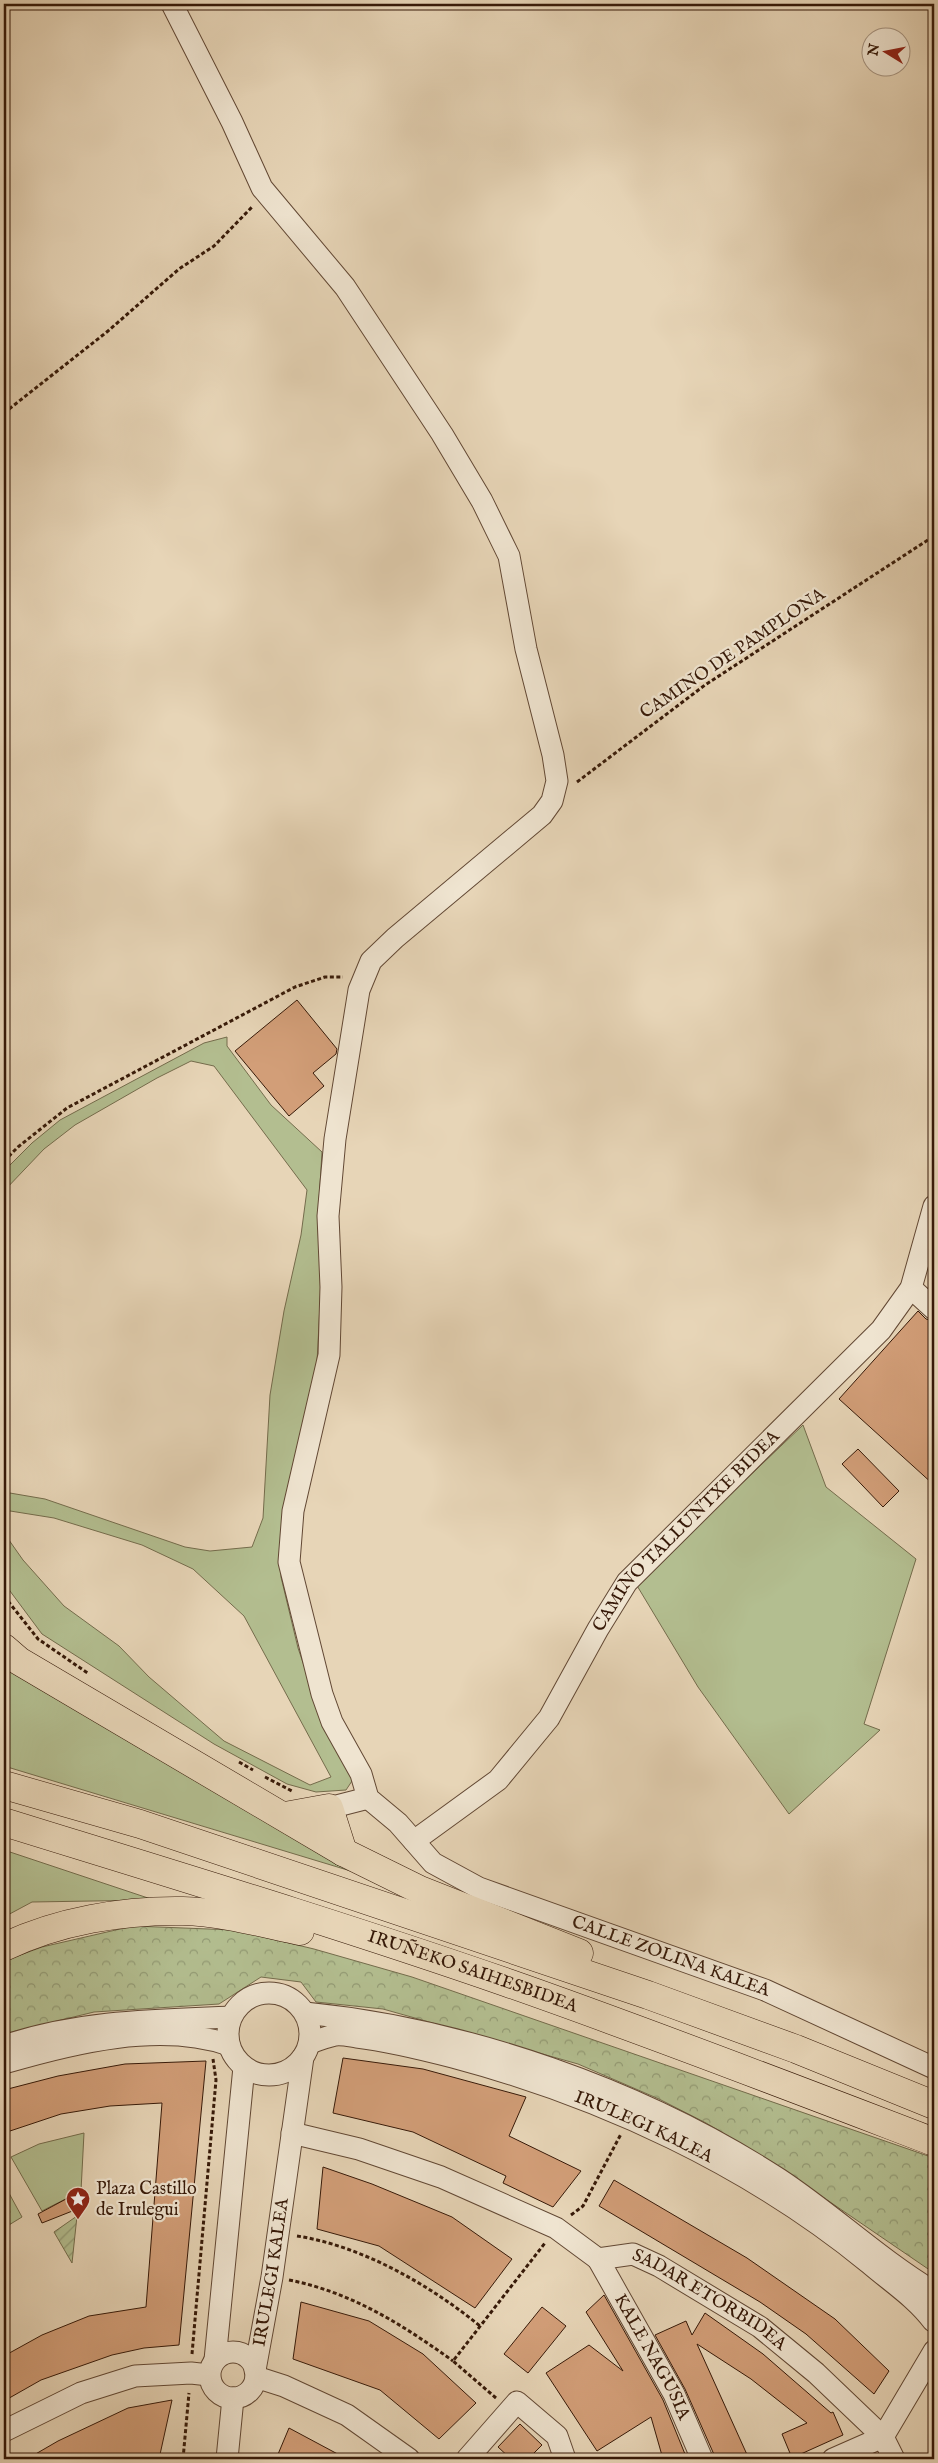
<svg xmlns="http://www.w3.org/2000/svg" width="938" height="2463" font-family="'IM FELL English',serif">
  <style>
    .grass { fill: #b3be90; stroke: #746c4c }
    .park { fill: url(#park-crowns); stroke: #746c4c }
    .garden { fill: url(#garden-furrows); stroke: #746c4c }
    .building { fill: #d29e78; stroke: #361908 }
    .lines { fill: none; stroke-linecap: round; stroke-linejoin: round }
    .minor-casing { stroke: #624834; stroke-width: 23 }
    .highway-casing { stroke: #361908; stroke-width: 29 }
    .path { stroke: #361908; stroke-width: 3; stroke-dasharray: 4 2.5; stroke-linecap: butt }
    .minor { stroke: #efe4d0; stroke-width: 21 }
    .highway { stroke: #e7d5b7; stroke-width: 28 }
    .labels { text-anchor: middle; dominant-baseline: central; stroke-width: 4.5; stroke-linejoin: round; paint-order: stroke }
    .street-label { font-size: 18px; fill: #361908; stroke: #efe4d0 }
    .poi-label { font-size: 18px; fill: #361908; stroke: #efe4d0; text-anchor: start }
  </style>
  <defs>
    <pattern id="park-crowns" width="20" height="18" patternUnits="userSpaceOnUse" patternTransform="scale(1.25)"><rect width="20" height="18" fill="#b3be90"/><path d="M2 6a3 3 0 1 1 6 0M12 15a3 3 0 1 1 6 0" fill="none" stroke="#929a74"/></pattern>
    <pattern id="garden-furrows" width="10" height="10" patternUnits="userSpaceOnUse" patternTransform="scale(1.25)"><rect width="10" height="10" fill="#b3be90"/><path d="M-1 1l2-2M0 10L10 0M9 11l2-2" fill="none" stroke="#929a74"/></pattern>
  </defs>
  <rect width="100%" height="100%" fill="#e7d5b7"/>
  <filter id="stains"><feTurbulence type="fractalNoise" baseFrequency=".004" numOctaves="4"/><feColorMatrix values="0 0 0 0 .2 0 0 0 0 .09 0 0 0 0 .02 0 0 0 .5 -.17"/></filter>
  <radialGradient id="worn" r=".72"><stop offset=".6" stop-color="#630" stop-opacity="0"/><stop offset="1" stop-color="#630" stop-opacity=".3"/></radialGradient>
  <path class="grass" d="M227 1037V1046L271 1105 322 1152 318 1218 321 1285 317 1362 281 1546V1577L298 1648 319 1709 349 1766 352 1781 346 1790 316 1792 287 1784 214 1744 42 1634 4 1583V1533L23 1560 64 1606 119 1646 149 1677 224 1741 310 1785 331 1777 244 1616 193 1569 142 1545 54 1518 4 1510V1492L45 1499 185 1547 210 1551 252 1547 263 1518 270 1395 284 1311 301 1235 307 1190 214 1066 191 1061 157 1078 75 1125 44 1149 4 1191V1171L32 1143 60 1120 204 1043Z
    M803 1425 826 1487 916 1559 864 1724 880 1730 789 1814 698 1687 636 1584Z
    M4 1664 354 1872 4 1766Z
    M4 1850 154 1900 32 1902 4 1917Z
    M84 2133 81 2191 42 2211 11 2157 39 2144Z"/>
  <path class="park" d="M133 1926 234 1930 314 1949 412 1977 934 2158V2273L770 2161 706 2123 659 2099 578 2064 383 2009 316 2002 301 1982 261 1977 219 2004 94 2012 4 2034V1961L42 1947Z
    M4 2184 22 2217 4 2228Z"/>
  <path class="garden" d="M77 2216 72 2263 54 2232Z"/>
  <path class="building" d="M297 1000 337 1049 336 1054 313 1073 324 1086 289 1116 235 1051Z
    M918 1311 926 1319 934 1321V1485L839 1399Z
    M858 1449 899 1491 883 1507 842 1464Z
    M343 2058 423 2069 526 2097 509 2136 581 2171 553 2207 503 2183 506 2176 413 2132 333 2113Z
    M206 2061 179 2345 144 2348 112 2355 41 2380 4 2401V2356L42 2335 89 2316 146 2307 162 2103 110 2106 61 2114 4 2133V2090L58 2076 125 2064Z
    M323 2167 372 2184 452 2217 512 2259 475 2308 379 2246 317 2229Z
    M614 2180 747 2258 835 2319 889 2371 874 2394 806 2334 760 2302 599 2206Z
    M81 2191 80 2208 42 2223 38 2214Z
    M604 2295 663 2400 687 2459H663L651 2417 597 2451 546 2373 589 2345 623 2371 586 2312Z
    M301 2302 369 2321 423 2354 476 2403 439 2439 380 2390 293 2359Z
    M542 2307 566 2326 528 2373 504 2354Z
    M705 2313 763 2354 831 2413 833 2412 843 2435 792 2458 782 2434 807 2423 751 2379 697 2344 749 2459H716L685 2389 655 2335 686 2321 692 2335Z
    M172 2400 159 2459H27L58 2441 128 2408Z
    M520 2424 542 2445 528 2459H511L498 2447Z
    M289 2428 347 2459H276Z"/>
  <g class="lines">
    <defs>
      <g id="minor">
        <path id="s1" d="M172 4 232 122 262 188 345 287 442 434 482 501 509 556 526 649 553 755 557 781 552 801 542 815 395 938 371 961 359 990 335 1139 328 1216 331 1287 329 1355 293 1511 289 1562 322 1694 332 1722 361 1774 368 1798 398 1823 433 1863 479 1888 765 1990 934 2068"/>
        <path d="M911 1288 934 1309"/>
        <path d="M329 1808 368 1798"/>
        <path id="s2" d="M414 1841 498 1780 549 1718 598 1629 627 1582 881 1330 911 1288 934 1206"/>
        <circle cx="269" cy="2034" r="41"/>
        <path d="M305 2013C467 2029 642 2090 779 2179 832 2214 879 2259 934 2292"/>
        <path id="s3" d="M310 2043C318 2040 326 2037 335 2035 342 2034 350 2036 357 2037 390 2041 422 2049 453 2057 603 2097 749 2165 869 2263 891 2282 916 2298 933 2321"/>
        <path d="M4 2046C77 2021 154 2020 231 2017"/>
        <path d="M4 2063C72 2043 160 2021 229 2045"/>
        <path id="s4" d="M292 2133 359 2149 441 2177 556 2228 598 2259 633 2254 659 2266 760 2327 816 2373 883 2437 894 2459"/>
        <path id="s5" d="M598 2259 674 2394 702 2459"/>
        <circle cx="233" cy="2375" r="23"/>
        <path d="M215 2360 244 2067"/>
        <path id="s6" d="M255 2370 272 2277 303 2057"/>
        <path d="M256 2377 284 2386 347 2415 409 2459"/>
        <path d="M4 2431 81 2393 135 2376 191 2373 209 2375"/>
        <path d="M227 2459 233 2398"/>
        <path d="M467 2459 517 2402 557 2436 565 2459"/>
        <path d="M833 2459 883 2437 934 2351"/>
      </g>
      <g id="highway">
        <path d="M4 1648 19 1661 343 1852 420 1890 579 1953"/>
        <path d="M4 1785 140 1824 648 1995 796 2049 934 2105"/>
        <path d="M285 1816 329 1808 343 1852"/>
        <path id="s7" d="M4 1822C172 1874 341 1925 508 1983 651 2033 793 2088 934 2142"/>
        <path d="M4 1947C58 1921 123 1910 183 1911 222 1912 262 1923 300 1931"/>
      </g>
    </defs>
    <use href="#minor" class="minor-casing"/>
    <use href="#highway" class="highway-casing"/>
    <path class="path" d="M4 413 108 331 179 269 214 246 253 206
      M577 782 705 685 934 536
      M4 1161 18 1147 67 1108 295 987 325 977H343
      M4 1596 38 1639 89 1674
      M239 1762 253 1770
      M265 1777 292 1791
      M571 2215 583 2206 621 2134
      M297 2236C362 2246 430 2285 480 2326
      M289 2280C351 2292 403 2325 453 2361
      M192 2354 216 2080 213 2059
      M496 2398 453 2361 545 2243
      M183 2459 189 2393"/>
    <use href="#minor" class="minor"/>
    <use href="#highway" class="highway"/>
  </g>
  <defs>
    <symbol id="sight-pin" viewBox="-11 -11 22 30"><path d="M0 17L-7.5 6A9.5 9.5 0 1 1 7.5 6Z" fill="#8f2418" stroke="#efe4d0"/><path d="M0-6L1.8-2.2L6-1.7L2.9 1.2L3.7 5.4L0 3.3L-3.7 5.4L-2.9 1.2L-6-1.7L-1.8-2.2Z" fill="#fff"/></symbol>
  </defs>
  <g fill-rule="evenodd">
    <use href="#sight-pin" x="64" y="2185" width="28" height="38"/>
  </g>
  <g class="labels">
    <g class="street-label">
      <text transform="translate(733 654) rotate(-34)">CAMINO DE PAMPLONA</text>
      <text stroke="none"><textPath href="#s2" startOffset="418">CAMINO TALLUNTXE BIDEA</textPath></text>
      <text stroke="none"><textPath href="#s1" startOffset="2351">CALLE ZOLINA KALEA</textPath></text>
      <text stroke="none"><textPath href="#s7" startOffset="492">IRUÑEKO SAIHESBIDEA</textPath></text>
      <text stroke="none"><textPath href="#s3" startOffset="350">IRULEGI KALEA</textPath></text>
      <text stroke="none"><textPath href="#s6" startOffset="99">IRULEGI KALEA</textPath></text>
      <text stroke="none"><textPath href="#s4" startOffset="458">SADAR ETORBIDEA</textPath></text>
      <text stroke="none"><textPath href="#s5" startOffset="112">KALE NAGUSIA</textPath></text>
    </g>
    <g class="poi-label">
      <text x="96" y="2189">Plaza Castillo<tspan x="96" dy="21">de Irulegui</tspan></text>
    </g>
  </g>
  <rect width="938" height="2463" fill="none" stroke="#e7d5b7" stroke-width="20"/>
  <rect x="5" y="5" width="928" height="2453" fill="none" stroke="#361908" stroke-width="2.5"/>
  <rect x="10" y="10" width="918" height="2443" fill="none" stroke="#361908"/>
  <g transform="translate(886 52) rotate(280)"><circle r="24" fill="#efe4d0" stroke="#a59380"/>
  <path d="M0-4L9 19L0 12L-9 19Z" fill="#8f2418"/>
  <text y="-8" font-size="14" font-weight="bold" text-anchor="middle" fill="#361908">N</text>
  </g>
  <rect width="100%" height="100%" filter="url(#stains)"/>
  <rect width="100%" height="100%" fill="url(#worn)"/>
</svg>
